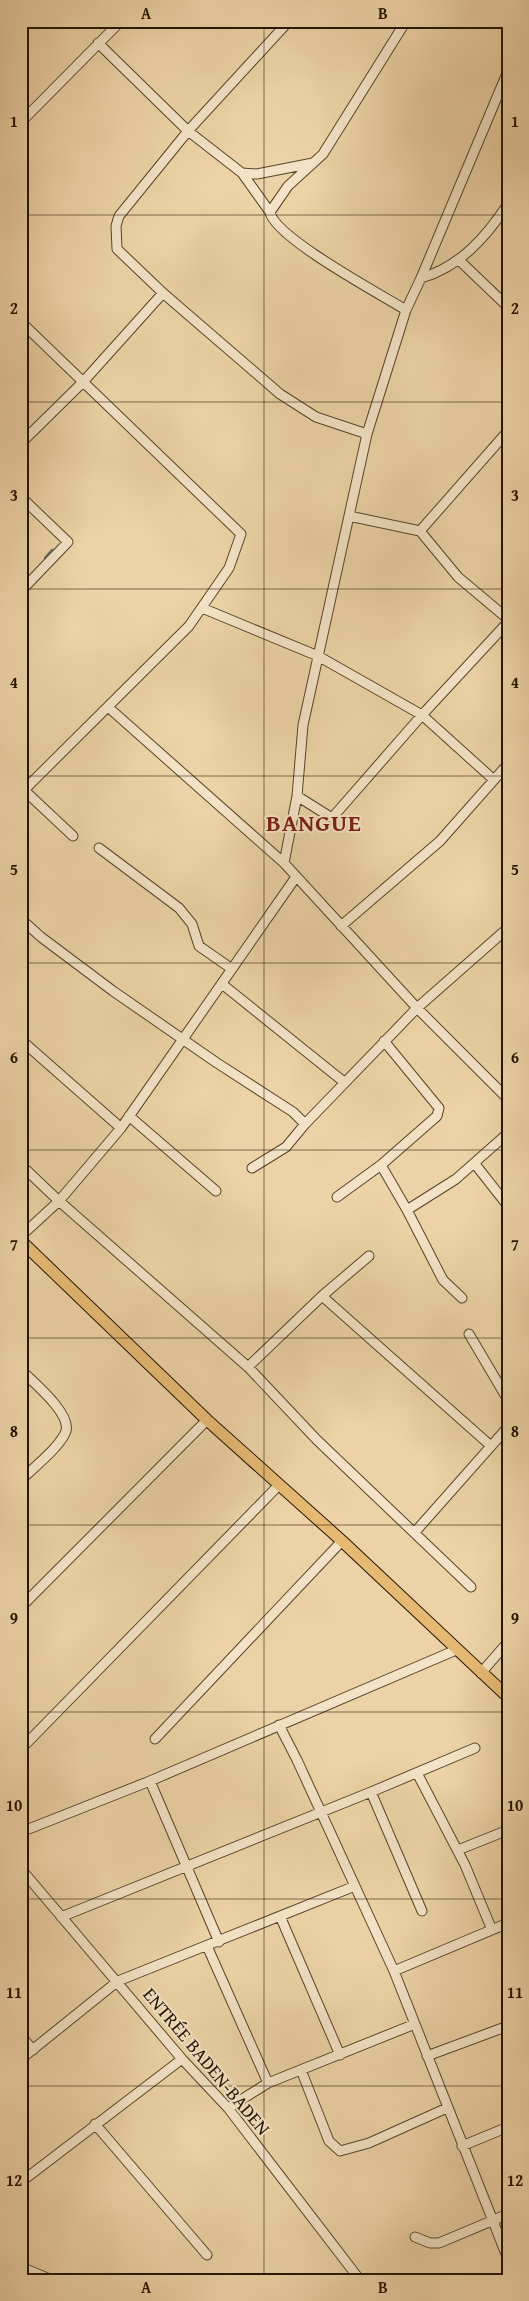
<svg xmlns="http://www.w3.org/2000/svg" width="529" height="2301" font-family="'Gentium Book Plus',serif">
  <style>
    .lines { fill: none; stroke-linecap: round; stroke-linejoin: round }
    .stream { stroke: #6c756b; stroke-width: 2.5 }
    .minor-casing { stroke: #57442a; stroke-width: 11 }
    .major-casing { stroke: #251401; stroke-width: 13 }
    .minor { stroke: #f3e2c5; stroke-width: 9 }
    .major { stroke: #e6b973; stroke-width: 11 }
    .grid { fill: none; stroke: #251401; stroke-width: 1; stroke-opacity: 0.55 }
    .labels { text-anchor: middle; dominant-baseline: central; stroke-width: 4; stroke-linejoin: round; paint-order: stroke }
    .street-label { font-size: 19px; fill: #251401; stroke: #f3e2c5 }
    .district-label { font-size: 24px; font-weight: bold; letter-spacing: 1px; fill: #7a1f14; stroke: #f3e2c5 }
    .neatline { fill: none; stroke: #251401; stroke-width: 2 }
    .grid-label { font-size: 16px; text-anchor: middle; font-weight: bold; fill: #251401 }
  </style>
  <rect width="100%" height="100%" fill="#ecd2a6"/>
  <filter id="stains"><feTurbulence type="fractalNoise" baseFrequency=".004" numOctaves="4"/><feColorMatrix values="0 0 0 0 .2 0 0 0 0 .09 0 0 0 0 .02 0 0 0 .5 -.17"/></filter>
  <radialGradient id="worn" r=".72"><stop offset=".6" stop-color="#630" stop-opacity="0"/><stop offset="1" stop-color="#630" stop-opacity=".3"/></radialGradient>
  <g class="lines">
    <path class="stream" d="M45 558 52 550"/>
    <defs>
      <path id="minor" d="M289 21 188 131 119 216 116 226 117 249 163 293 280 394 316 417 367 434
        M98 43 188 131 242 173 270 212
        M21 122 121 21
        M242 173 257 174 313 163
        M459 260 508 307
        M421 278 508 71
        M406 310C380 294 274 237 270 212L288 186 323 154 406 21
        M21 322 241 534 229 568 189 626 21 793
        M21 443 83 382 163 293
        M21 497 68 542 21 591
        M349 516 420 531 458 577 508 619
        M420 531 508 431
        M202 608 318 656 422 715 494 780
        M108 707 284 863 417 1008 508 1099
        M24 790 73 836
        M297 796 332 818 422 715 508 622
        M99 848 179 908 192 924 199 946 232 969
        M284 863 297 796 303 725 367 434 406 310 421 278C460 267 486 237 508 204
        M21 919 41 937 113 991 217 1063 293 1112 305 1124 417 1008 508 928
        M341 926 440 841 508 764
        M222 984 344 1082
        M21 1040 121 1128
        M129 1116 216 1191
        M475 1164 508 1206
        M21 1165 59 1201 248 1367 317 1440 471 1587
        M381 1165 407 1210 443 1280 462 1298
        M252 1168 286 1147 305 1124
        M337 1197 381 1165 437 1116 439 1108 384 1041
        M407 1210 456 1179 508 1133
        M21 1236 59 1201 121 1128 296 877
        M322 1296 491 1446
        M469 1334 508 1400
        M248 1367 322 1296 369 1256
        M21 1370C33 1382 71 1413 66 1431 61 1446 33 1468 21 1480
        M415 1532 508 1427
        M21 1607 207 1420
        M481 1673 508 1642
        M279 1725 297 1760 394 1971 508 2259
        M155 1739 342 1541
        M21 1749 279 1485
        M417 1773 465 1865 492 1930
        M150 1781 219 1942
        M371 1792 422 1911
        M21 1832 150 1781 456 1650
        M458 1850 508 1830
        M21 1869 182 2059 228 2108 360 2280
        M280 1916 340 2055
        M61 1917 371 1792 475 1748
        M207 1946 268 2083
        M394 1971 508 1923
        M21 2036 33 2050
        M427 2056 508 2026
        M21 2059 118 1981 355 1886
        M301 2070 329 2141 340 2151 369 2143 447 2108
        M228 2108 268 2083 415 2024
        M95 2124 207 2255
        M462 2146 508 2127
        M21 2182 182 2059
        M415 2237 430 2243H439L508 2214
        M21 2267 52 2280"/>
      <path id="major" d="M21 1241 207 1420 342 1541 508 1697"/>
    </defs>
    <use href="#minor" class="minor-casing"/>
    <use href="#major" class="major-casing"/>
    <use href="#minor" class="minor"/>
    <use href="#major" class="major"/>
  </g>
  <path class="grid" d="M264 21V2280M21 215H508M21 402H508M21 589H508M21 776H508M21 963H508M21 1150H508M21 1338H508M21 1525H508M21 1712H508M21 1899H508M21 2086H508"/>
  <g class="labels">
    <g class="street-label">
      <text transform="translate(207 2061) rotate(50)">ENTRÉE BADEN-BADEN</text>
    </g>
    <g class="district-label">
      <text x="314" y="822">BANGUE</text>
    </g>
  </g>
  <rect width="529" height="2301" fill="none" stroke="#ecd2a6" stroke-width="55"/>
  <rect x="28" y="28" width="474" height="2246" class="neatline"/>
  <g class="grid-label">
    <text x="146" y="19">A</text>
    <text x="383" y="19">B</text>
    <text x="14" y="127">1</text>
    <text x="515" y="127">1</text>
    <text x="14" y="314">2</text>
    <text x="515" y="314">2</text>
    <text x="14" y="501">3</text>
    <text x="515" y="501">3</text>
    <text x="14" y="688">4</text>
    <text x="515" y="688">4</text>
    <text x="14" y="875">5</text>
    <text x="515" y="875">5</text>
    <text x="14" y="1063">6</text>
    <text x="515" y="1063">6</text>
    <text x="14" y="1250">7</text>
    <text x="515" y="1250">7</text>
    <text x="14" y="1437">8</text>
    <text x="515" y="1437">8</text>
    <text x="14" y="1624">9</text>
    <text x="515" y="1624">9</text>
    <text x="14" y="1811">10</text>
    <text x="515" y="1811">10</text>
    <text x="14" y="1998">11</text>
    <text x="515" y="1998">11</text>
    <text x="14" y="2186">12</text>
    <text x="515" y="2186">12</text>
    <text x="146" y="2293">A</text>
    <text x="383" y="2293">B</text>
  </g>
  <rect width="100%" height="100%" filter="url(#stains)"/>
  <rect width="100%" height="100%" fill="url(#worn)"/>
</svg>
